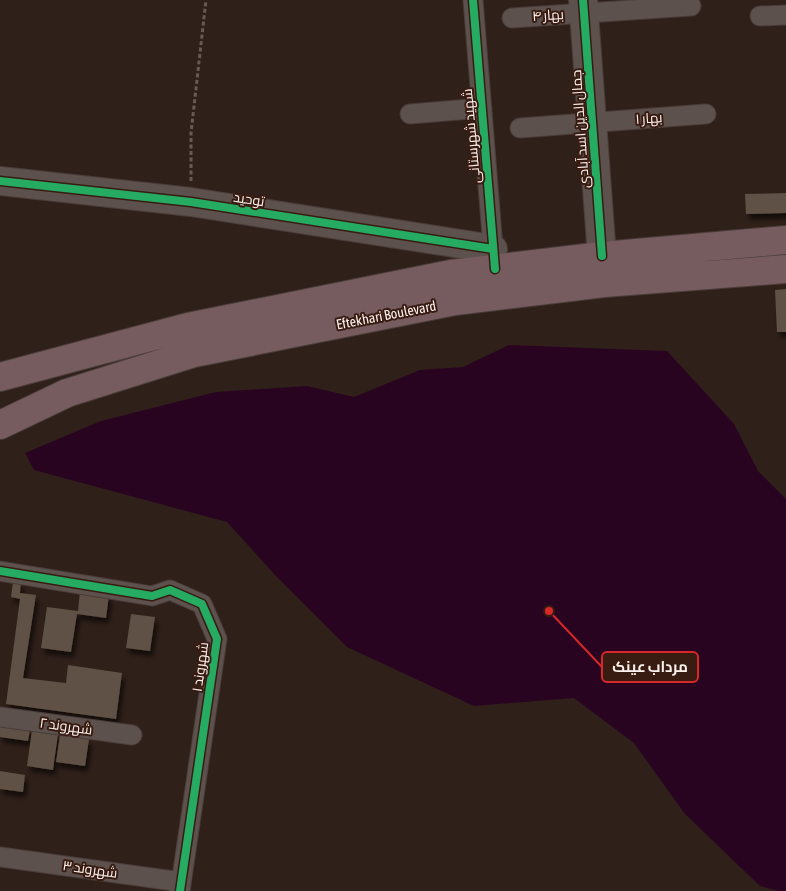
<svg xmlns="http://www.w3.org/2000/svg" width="786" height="891" font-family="'Asap Condensed',Cairo,sans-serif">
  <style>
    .water { fill: #290421 }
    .building { fill: #5f5144; filter: url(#shadow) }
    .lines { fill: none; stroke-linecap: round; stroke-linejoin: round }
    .street-casing { stroke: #493c39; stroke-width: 21 }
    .secondary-casing { stroke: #493c39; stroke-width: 30 }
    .highway-casing { stroke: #493c39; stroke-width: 30 }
    .path { stroke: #665b57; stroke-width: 3; stroke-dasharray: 4 2.5; stroke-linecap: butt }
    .street { stroke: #5d514d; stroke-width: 19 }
    .secondary { stroke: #5d514d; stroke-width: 28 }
    .highway { stroke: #765c5e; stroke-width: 28 }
    .cycleway-casing { stroke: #381c12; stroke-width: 11 }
    .cycleway { stroke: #26ab63; stroke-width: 8 }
    .labels { text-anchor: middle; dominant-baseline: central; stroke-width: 4; stroke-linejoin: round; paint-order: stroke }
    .street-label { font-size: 14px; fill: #fdf1ed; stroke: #381c12 }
    .leader { fill: none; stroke: #d62828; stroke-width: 2 }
    .callout-dot { fill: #d62828; stroke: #381c12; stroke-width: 2 }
    .callout { fill: #381c12; stroke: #d62828; stroke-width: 2 }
    .callout-label { font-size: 15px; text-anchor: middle; font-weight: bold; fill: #fdf1ed }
  </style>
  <defs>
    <filter id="shadow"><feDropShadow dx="3" dy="5.5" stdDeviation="2.5" flood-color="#0009"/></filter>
  </defs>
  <rect width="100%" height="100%" fill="#30201a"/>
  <path class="water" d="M509 345 667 351 734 424 758 471 786 499V891H779L760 886 685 814 634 743 574 698 474 706 347 647 275 575 227 522 34 470 25 453 101 421 216 392 307 386 354 397 420 370 463 367Z"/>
  <path class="building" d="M786 193V213L746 214 745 194Z
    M786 289V332H777L775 290Z
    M13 582 21 583 20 593 36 595 23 678 66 683 68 665 122 673 116 719 6 704 20 599 11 597Z
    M80 591 109 595 106 618 77 614 71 652 41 648 47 607 78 611Z
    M131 614 155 617 150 651 126 648Z
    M0 725 30 730 28 741 0 737Z
    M32 730 58 734 53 770 27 766Z
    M60 735 89 739 85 766 56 762Z
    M0 771 25 775 23 792 0 789Z"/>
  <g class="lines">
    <defs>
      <path id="street" d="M473 0 494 260
        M760 16 786 15
        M512 18 691 6
        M410 114 482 108
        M520 128 706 114
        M0 571 152 596 170 590 202 604 217 639 180 891
        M0 717 132 735
        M0 857 181 882"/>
      <path id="secondary" d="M583 0 602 256
        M0 181 191 202 493 249"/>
      <path id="highway" d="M0 377 188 327 451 274 602 256 786 240
        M0 425 67 393 194 353 455 301 604 283 786 269"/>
    </defs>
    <use href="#street" class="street-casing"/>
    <use href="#secondary" class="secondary-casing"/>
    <use href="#highway" class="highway-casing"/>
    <path class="path" d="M191 181V133L206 0"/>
    <use href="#street" class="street"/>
    <use href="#secondary" class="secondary"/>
    <use href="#highway" class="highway"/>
    <defs>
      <path id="cycleway" d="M473 0 495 269
        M583 0 602 256
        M0 181 191 202 493 249
        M0 571 152 596 170 590 202 604 217 639 180 891"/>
    </defs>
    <use href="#cycleway" class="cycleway-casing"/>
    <use href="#cycleway" class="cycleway"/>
  </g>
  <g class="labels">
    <g class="street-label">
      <text transform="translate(548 15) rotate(-4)">بهار ۴</text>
      <text transform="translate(649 118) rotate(-4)">بهار ۱</text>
      <text transform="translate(580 129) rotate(-94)">جمال الدین اسد آبادی</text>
      <text transform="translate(471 136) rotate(-95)">شهید شهرستانی</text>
      <text transform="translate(249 199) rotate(9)">توحید</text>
      <text transform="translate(386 315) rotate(-11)">Eftekhari Boulevard</text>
      <text transform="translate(200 667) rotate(-82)">شهروند ۱</text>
      <text transform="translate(66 726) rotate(8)">شهروند ۲</text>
      <text transform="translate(90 869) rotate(8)">شهروند ۳</text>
    </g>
  </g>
  <path class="leader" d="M549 611L602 667"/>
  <circle class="callout-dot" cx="549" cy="611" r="5"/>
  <rect class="callout" x="602" y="652" width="96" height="30" rx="5"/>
  <g class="callout-label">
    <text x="650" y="672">مرداب عینک</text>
  </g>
</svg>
